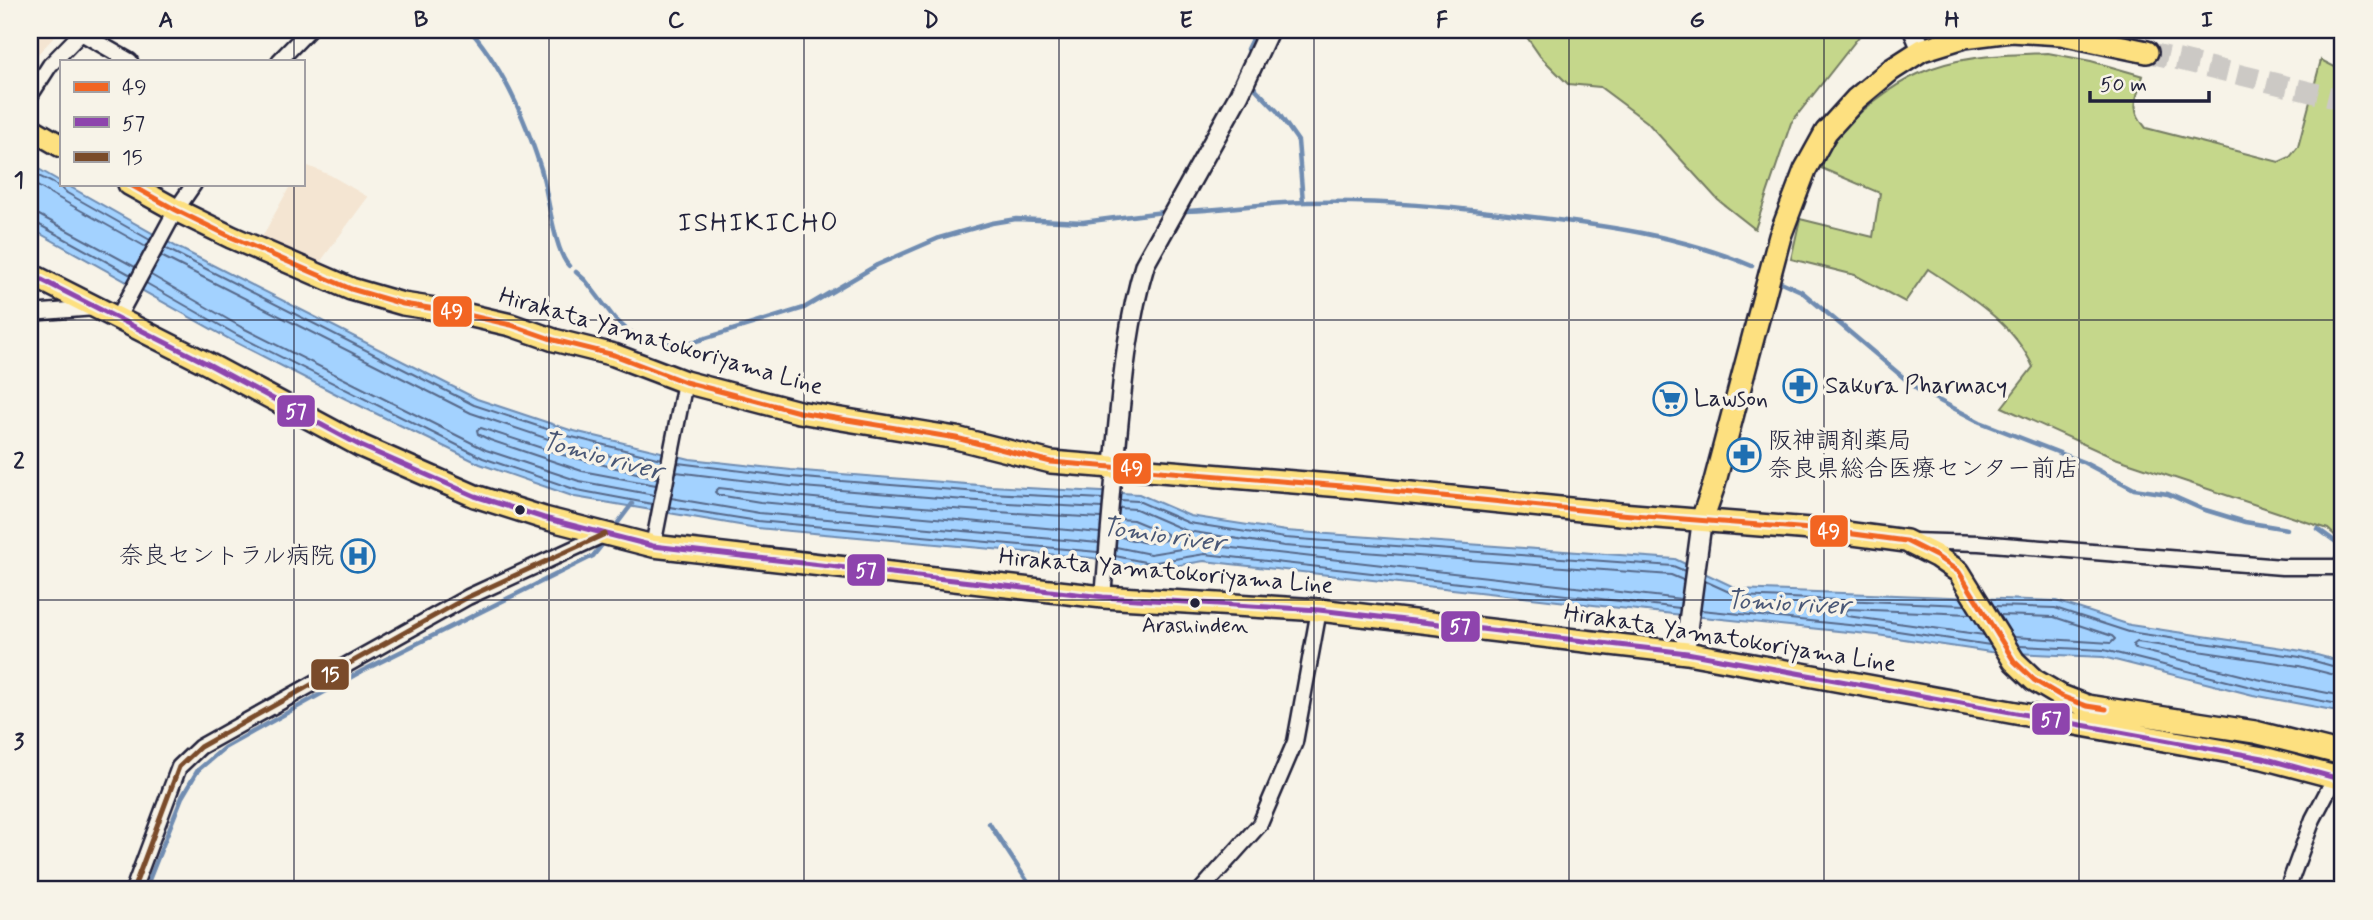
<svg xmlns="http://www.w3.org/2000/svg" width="2373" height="920" font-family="Mynerve,'Klee One',sans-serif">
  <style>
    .built { fill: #f4e5d2 }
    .green { fill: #c5d78b; stroke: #747c63; stroke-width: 2 }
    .water { fill: #a3d2ff; stroke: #6f8cb1; stroke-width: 2 }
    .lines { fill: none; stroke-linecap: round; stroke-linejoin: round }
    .shore { stroke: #566889; stroke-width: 2 }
    .stream { stroke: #6f8cb1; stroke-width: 4.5 }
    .primary-tunnel { stroke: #ccc9c5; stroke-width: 21; stroke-dasharray: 21 10; stroke-linecap: butt }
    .minor-casing { stroke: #22223b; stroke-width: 19 }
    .tertiary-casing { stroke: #22223b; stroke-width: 23 }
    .primary-casing { stroke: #22223b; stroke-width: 26 }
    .minor { stroke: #f7f3e8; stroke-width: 14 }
    .tertiary { stroke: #f7f3e8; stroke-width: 18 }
    .primary { stroke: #fde080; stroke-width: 21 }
    .bus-1-casing { stroke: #f7f3e8; stroke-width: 10 }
    .bus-2-casing { stroke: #f7f3e8; stroke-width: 10 }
    .bus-3-casing { stroke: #f7f3e8; stroke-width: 10 }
    .bus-1 { stroke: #f26522; stroke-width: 5 }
    .bus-2 { stroke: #8e44ad; stroke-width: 5 }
    .bus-3 { stroke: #7a4b2a; stroke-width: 5 }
    .grid { fill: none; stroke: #22223b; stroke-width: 2; stroke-opacity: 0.55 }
    .bus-dot { fill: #22223b; stroke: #f7f3e8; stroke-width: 2.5 }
    .labels { text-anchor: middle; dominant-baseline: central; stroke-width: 7; stroke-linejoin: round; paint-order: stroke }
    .bus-label { font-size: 22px; fill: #22223b; stroke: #f7f3e8 }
    .street-label { font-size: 24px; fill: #22223b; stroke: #f7f3e8 }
    .poi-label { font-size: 24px; fill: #22223b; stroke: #f7f3e8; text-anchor: start }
    .neighbourhood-label { font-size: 26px; letter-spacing: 2px; fill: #22223b; stroke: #f7f3e8 }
    .water-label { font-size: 26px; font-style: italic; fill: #495776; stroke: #f7f3e8 }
    .line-badge { stroke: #f7f3e8; stroke-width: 2.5 }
    .badge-label { font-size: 19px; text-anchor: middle; font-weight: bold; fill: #fff }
    .neatline { fill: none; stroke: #22223b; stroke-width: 2.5 }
    .grid-label { font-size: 23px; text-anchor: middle; font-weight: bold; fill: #22223b }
  </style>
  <rect width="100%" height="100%" fill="#f7f3e8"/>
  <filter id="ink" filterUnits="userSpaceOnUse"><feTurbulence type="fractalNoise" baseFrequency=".0143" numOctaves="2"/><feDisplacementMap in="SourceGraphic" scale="14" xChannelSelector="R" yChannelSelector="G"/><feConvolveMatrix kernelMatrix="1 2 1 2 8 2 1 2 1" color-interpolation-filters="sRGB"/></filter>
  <g filter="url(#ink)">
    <path class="built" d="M30 30H61L34 58 30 66Z
      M303 164 330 175 368 197 318 265 261 239 291 184H303Z"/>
    <path class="green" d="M1522 30H1864L1791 123 1755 229 1718 200 1647 122 1600 87 1568 84 1540 56Z
      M2048 53 2091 61 2143 76C2136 99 2129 108 2146 128L2279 162 2290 157 2298 147 2321 60 2343 71V543L2328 529 2112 457 2002 407 2033 367C2013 322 1968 296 1928 269L1905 302 1855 275 1791 259 1800 219 1873 237 1880 193 1821 168C1825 159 1829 148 1836 139 1853 115 1892 85 1920 73 1958 55 2006 55 2048 53Z"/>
    <path class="water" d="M30 164 61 182V184H65L177 247 477 399 570 430 690 459 791 470 991 486 1139 494 1190 516 1286 531 1675 559 1738 589 2056 601 2130 625 2302 651 2343 662V712L2253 695 2103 657 1990 652 1877 635 1673 614 1204 561 1150 570 1093 558 757 528 575 497 480 464 344 398 233 341 30 228Z"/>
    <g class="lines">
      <path class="shore" d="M30 172C41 178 59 184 67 193L150 240
        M30 182 146 247
        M30 214 39 215 135 267
        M30 223H36L131 275
        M165 248 474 405 568 436 661 459
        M161 256 471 413 566 445 659 468
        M151 275 241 327 486 450 579 481 654 495
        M146 283 237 335 483 458 577 490 652 504
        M678 463 791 477 991 493 1103 499
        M676 472 790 486 990 502 1102 508
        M656 485 582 471 490 440 478 434 477 430 481 428 563 455 657 478
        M671 498 759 513 1099 543
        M1120 500 1138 501 1189 523 1285 538 1673 566 1685 571
        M670 507 758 521 1098 552
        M1119 508 1136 509 1187 531 1284 546 1671 575 1683 580
        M1100 533 760 502 718 495 715 492 719 488C846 503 973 511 1101 518
        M1117 536C1133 540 1155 548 1168 538L1167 534 1133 520 1118 519
        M1116 547 1150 554 1206 545 1681 599
        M1115 556 1150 563 1205 554 1680 608
        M1705 581 1738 596 1965 605
        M1994 606 2055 608 2129 632 2300 657 2343 669
        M1701 610 1878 628 1990 645
        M1970 614 1848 609 1844 612 1847 616 1984 635
        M2000 615 2054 617 2112 636 2115 639 2111 643 2014 637
        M2019 646 2104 650 2255 688 2343 705
        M2343 677 2299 666 2137 642 2133 645 2136 649 2257 679 2343 696"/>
      <path class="stream" d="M470 30C503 68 526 121 541 169 548 192 554 251 569 266
        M1247 49 1254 35V30
        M1254 87 1277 111 1298 141 1303 202
        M1179 211C1222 211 1264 202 1307 202 1380 200 1452 207 1524 216 1603 225 1679 235 1752 266
        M576 272 586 281 615 319 627 330 649 342H693L804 308 877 265 939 238 992 223 1016 219 1083 222 1171 211
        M1781 282 1801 291 1917 389 1980 422 2083 462 2134 489 2168 494 2202 509 2245 522 2287 529
        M614 528 632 504
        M2318 529 2343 547
        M989 823 1033 890
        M145 890 182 797 198 770 224 748 362 671 593 556 605 541"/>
      <path class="primary-tunnel" d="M2147 52 2343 100"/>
      <defs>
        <path id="minor" d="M81 33 130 61
          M279 61 309 30
          M30 96 50 65 84 30
          M30 313 95 308
          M117 319 176 210 194 184
          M1911 541 1979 543 2282 567H2343
          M653 546 685 382
          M1103 597 1114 469
          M133 890 179 767 200 747 468 597 605 534
          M1201 890 1260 824 1295 742 1319 610
          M2287 890 2313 819 2335 777"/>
        <path id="tertiary" d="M1913 30 1922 50
          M1114 469C1121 401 1125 329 1145 264L1239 95 1269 30
          M1687 653 1686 641 1702 520"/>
        <path id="primary" d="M30 128 61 146
          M129 184 176 210 231 237 351 289 403 304 455 312 511 325 554 340 614 355 685 382 799 412 956 438 1051 462 1342 486 1620 514 1823 530 1906 541 1936 556 1959 572 2014 661 2034 680 2061 696 2087 706 2255 732 2343 754
          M30 274 210 365 361 446 475 496 544 518 653 546 1103 597 1319 610 1687 653 2263 758 2335 777 2343 771
          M1702 520 1714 485 1780 236 1805 170 1826 132 1856 99 1891 70 1922 50 1964 37 2011 31 2061 34 2147 52"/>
      </defs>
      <use href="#minor" class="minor-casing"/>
      <use href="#tertiary" class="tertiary-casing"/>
      <use href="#primary" class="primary-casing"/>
      <use href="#minor" class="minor"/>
      <use href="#tertiary" class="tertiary"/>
      <use href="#primary" class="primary"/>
      <defs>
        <path id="bus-1" d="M129 184 176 210 231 237 351 289 403 304 455 312 511 325 554 340 614 355 685 382 799 412 956 438 1051 462 1342 486 1620 514 1823 530 1906 541 1936 556 1959 572 2014 661 2034 680 2061 696 2087 706 2106 709"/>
        <path id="bus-2" d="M30 274 210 365 361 446 475 496 544 518 653 546 1103 597 1319 610 1687 653 2263 758 2343 780"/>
        <path id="bus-3" d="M133 890 179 767 200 747 468 597 605 534"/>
      </defs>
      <use href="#bus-1" class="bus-1-casing"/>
      <use href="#bus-2" class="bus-2-casing"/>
      <use href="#bus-3" class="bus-3-casing"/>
      <use href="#bus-1" class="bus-1"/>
      <use href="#bus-2" class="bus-2"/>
      <use href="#bus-3" class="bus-3"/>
    </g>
  </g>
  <path class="grid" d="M294 30V61M549 30V890M804 30V890M1059 30V890M1314 30V890M1569 30V890M1824 30V890M2079 30V890M294 184V890M30 320H2343M30 600H2343"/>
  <defs>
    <symbol id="pharmacy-ring" viewBox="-11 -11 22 22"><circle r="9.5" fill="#f7f3e8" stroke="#1f6fb2" stroke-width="1.5"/><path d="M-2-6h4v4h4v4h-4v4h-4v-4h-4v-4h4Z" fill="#1f6fb2"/></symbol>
    <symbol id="supermarket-ring" viewBox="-11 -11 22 22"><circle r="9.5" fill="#f7f3e8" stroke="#1f6fb2" stroke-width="1.5"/><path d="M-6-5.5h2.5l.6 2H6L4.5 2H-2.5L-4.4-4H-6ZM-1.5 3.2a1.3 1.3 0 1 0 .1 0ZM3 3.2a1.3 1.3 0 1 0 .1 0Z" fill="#1f6fb2"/></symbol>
    <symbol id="hospital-ring" viewBox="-11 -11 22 22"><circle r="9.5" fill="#f7f3e8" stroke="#1f6fb2" stroke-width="1.5"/><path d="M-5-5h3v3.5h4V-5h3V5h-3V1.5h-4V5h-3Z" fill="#1f6fb2"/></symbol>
  </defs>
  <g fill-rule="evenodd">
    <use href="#pharmacy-ring" x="1781" y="367" width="38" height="38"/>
    <use href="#supermarket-ring" x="1651" y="380" width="38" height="38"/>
    <use href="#pharmacy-ring" x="1725" y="436" width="38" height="38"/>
    <use href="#hospital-ring" x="339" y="537" width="38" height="38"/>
  </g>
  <g class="bus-dot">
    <circle cx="520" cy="510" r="6"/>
    <circle cx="1195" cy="603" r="6"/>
  </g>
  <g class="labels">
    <g class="bus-label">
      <text x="1195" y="626">Arashinden</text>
    </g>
    <g class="street-label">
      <text transform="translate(661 342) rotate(16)">Hirakata Yamatokoriyama Line</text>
      <text transform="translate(1166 572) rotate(5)">Hirakata Yamatokoriyama Line</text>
      <text transform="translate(1730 639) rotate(9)">Hirakata Yamatokoriyama Line</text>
    </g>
    <g class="poi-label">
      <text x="1825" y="386">Sakura Pharmacy</text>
      <text x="1694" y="399">Lawson</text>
      <text x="1768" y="441">阪神調剤薬局<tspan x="1768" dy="28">奈良県総合医療センター前店</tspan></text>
      <text x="334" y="556" text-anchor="end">奈良セントラル病院</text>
    </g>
    <g class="neighbourhood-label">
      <text x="759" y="224">ISHIKICHO</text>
    </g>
    <g class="water-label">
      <text transform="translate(602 457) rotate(15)">Tomio river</text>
      <text transform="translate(1163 536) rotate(8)">Tomio river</text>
      <text transform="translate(1788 604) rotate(3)">Tomio river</text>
    </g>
  </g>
  <g class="line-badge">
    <rect x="432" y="295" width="41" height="33" rx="7" fill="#f26522"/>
    <rect x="276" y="394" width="40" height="34" rx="7" fill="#8e44ad"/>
    <rect x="1112" y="452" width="40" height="33" rx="7" fill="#f26522"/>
    <rect x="1809" y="514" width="40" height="34" rx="7" fill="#f26522"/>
    <rect x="846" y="553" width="40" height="34" rx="7" fill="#8e44ad"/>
    <rect x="1440" y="610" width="41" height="33" rx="7" fill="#8e44ad"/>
    <rect x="310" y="658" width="40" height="33" rx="7" fill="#7a4b2a"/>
    <rect x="2031" y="702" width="40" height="34" rx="7" fill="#8e44ad"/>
  </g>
  <g class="badge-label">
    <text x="452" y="318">49</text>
    <text x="296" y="418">57</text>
    <text x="1132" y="475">49</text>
    <text x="1829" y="538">49</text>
    <text x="866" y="577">57</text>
    <text x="1460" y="633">57</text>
    <text x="330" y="681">15</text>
    <text x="2051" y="726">57</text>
  </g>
  <rect width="2373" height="920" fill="none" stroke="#f7f3e8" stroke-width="77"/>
  <rect x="60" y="60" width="245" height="126" fill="#f7f3e8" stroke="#a29fa3" stroke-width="2"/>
  <rect x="74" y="82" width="35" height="10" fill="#f26522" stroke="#a29fa3" stroke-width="2"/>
  <text x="122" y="94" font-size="21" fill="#22223b">49</text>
  <rect x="74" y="117" width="35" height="10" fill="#8e44ad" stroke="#a29fa3" stroke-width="2"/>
  <text x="122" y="130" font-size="21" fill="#22223b">57</text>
  <rect x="74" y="152" width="35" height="10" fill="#7a4b2a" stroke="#a29fa3" stroke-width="2"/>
  <text x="122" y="164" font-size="21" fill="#22223b">15</text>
  <path d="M2090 91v10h119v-10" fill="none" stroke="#22223b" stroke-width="3.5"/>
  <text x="2100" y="91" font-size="21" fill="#22223b" stroke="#f7f3e8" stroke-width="5" paint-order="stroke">50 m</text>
  <rect x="38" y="38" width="2296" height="843" class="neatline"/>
  <g class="grid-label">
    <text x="166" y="27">A</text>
    <text x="421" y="27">B</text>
    <text x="676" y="27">C</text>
    <text x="931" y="27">D</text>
    <text x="1186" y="27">E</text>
    <text x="1442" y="27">F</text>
    <text x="1697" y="27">G</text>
    <text x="1952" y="27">H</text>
    <text x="2207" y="27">I</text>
    <text x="19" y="187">1</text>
    <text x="19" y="468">2</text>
    <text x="19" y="749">3</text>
  </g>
</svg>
